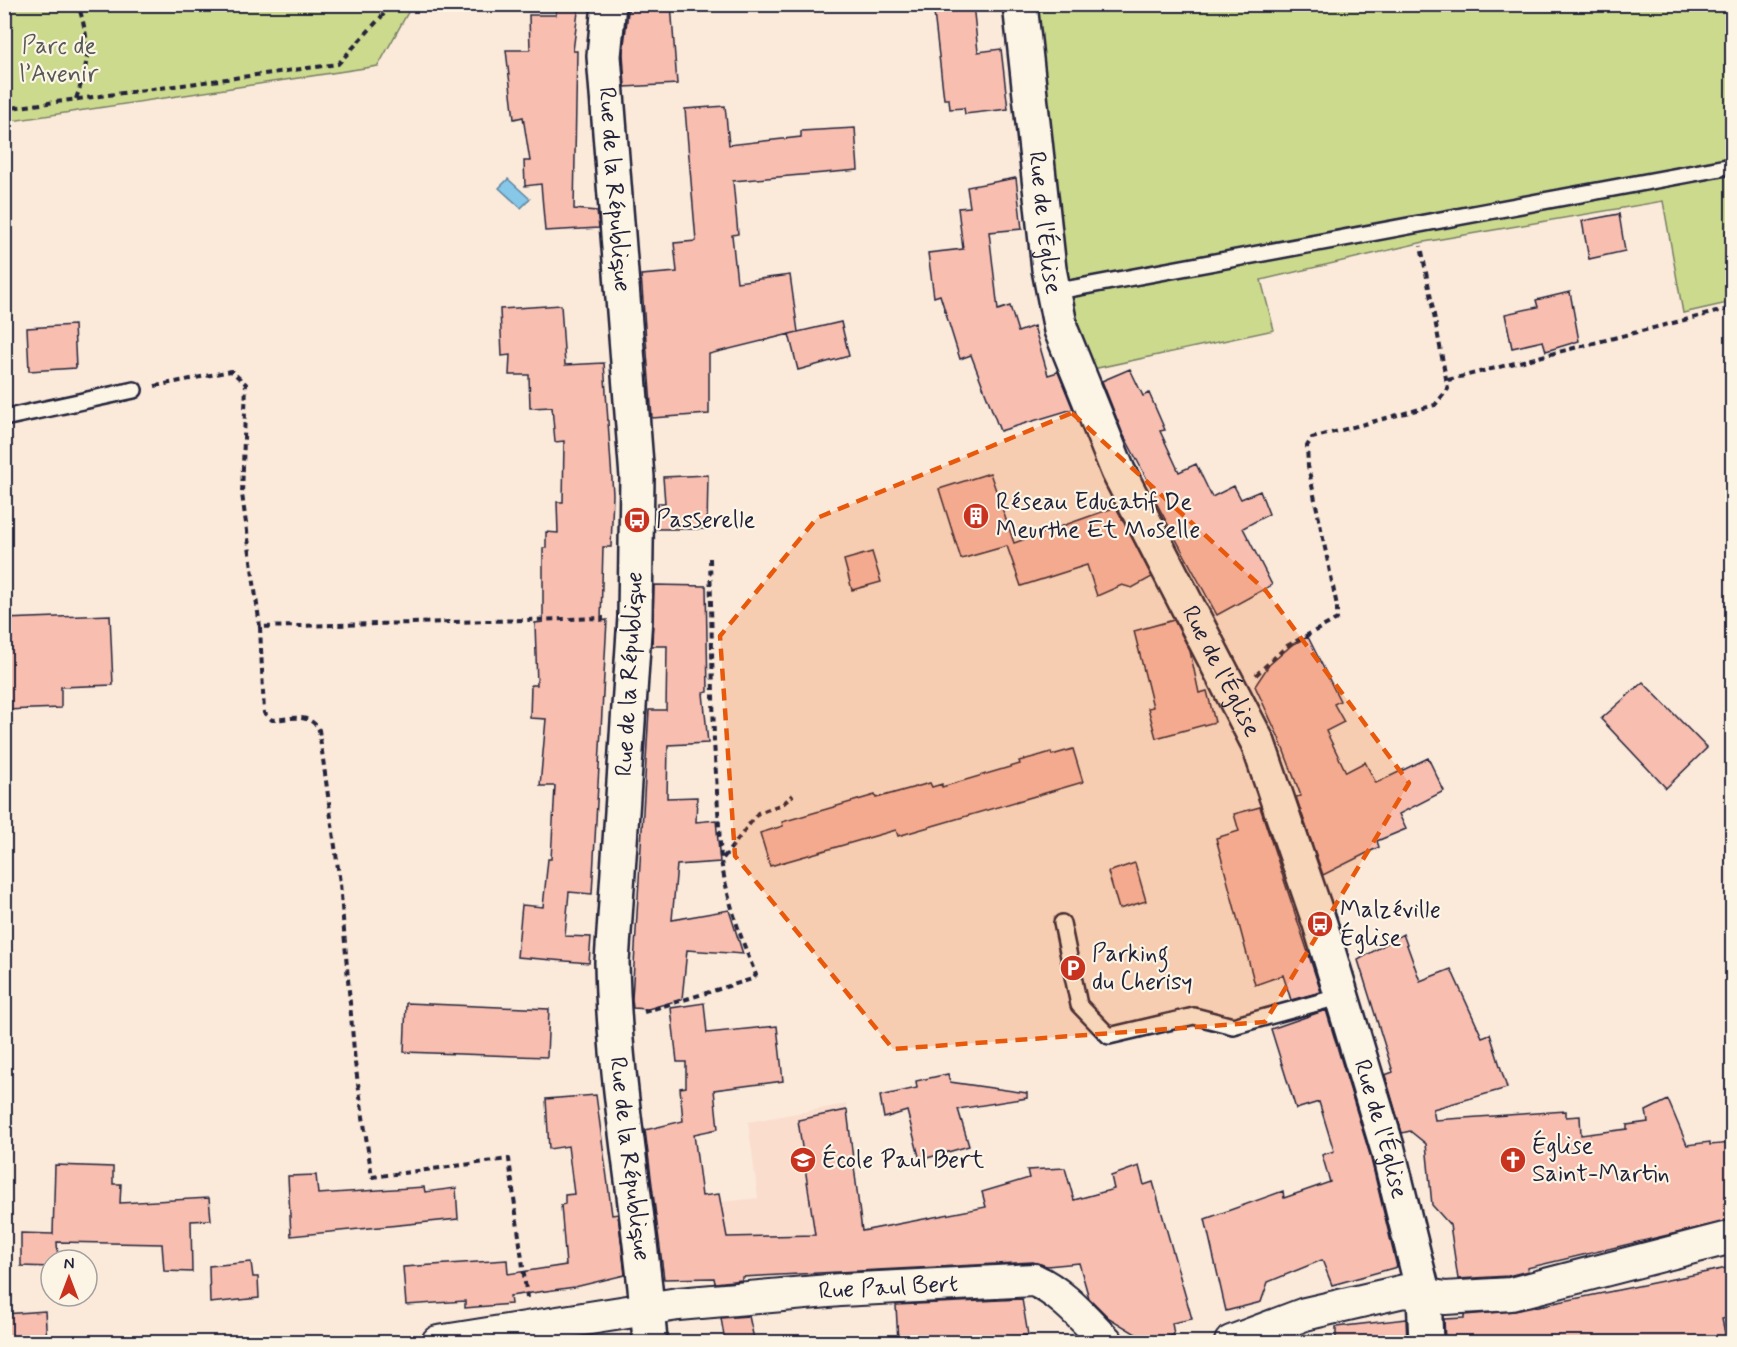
<svg xmlns="http://www.w3.org/2000/svg" width="1737" height="1347" font-family="Mynerve,sans-serif">
  <style>
    .built { fill: #faddcd }
    .green { fill: #ccda8e; stroke: #777e64; stroke-width: 1.5 }
    .water { fill: #87c7e7; stroke: #5f85a2; stroke-width: 1.5 }
    .building { fill: #f8beaf; stroke: #22223b; stroke-width: 1.5 }
    .lines { fill: none; stroke-linecap: round; stroke-linejoin: round }
    .lane-casing { stroke: #22223b; stroke-width: 20 }
    .street-casing { stroke: #22223b; stroke-width: 36 }
    .secondary-casing { stroke: #22223b; stroke-width: 38 }
    .path { stroke: #22223b; stroke-width: 4; stroke-dasharray: 6 4.5; stroke-linecap: butt }
    .lane { stroke: #fcf5e5; stroke-width: 15 }
    .street { stroke: #fcf5e5; stroke-width: 32 }
    .secondary { stroke: #fcf5e5; stroke-width: 33 }
    .marked { fill: #e8590c; fill-opacity: 0.2; stroke: #e8590c; stroke-width: 4.5; stroke-dasharray: 12 8; stroke-linejoin: round }
    .labels { text-anchor: middle; dominant-baseline: central; stroke-width: 4.5; stroke-linejoin: round; paint-order: stroke }
    .park-label { font-size: 24px; fill: #555954; stroke: #fcf5e5 }
    .street-label { font-size: 24px; fill: #22223b; stroke: #fcf5e5 }
    .poi-label { font-size: 24px; fill: #22223b; stroke: #fcf5e5; text-anchor: start }
  </style>
  <rect width="100%" height="100%" fill="#fbeada"/>
  <filter id="ink" filterUnits="userSpaceOnUse"><feTurbulence type="fractalNoise" baseFrequency=".0167" numOctaves="2"/><feDisplacementMap in="SourceGraphic" scale="12" xChannelSelector="R" yChannelSelector="G"/><feConvolveMatrix kernelMatrix="1 2 1 2 8 2 1 2 1" color-interpolation-filters="sRGB"/></filter>
  <g filter="url(#ink)">
    <path class="built" d="M846 1104 868 1274 664 1279 654 1210 758 1198 748 1122Z"/>
    <path class="green" d="M4 5 5 4 412 5 378 66 5 122Z
      M1035 5H1732V302L1683 313 1663 201 1424 242 1261 280 1274 330 1088 370 1072 310 1065 273Z"/>
    <path class="water" d="M508 179 530 199 521 208 499 188Z"/>
    <path class="building" d="M557 4H579L573 51H577L574 209 597 211 599 228 545 231 541 184 525 186 524 161H530L523 117 514 119 506 50H530L529 15H556Z
      M629 4H671L677 84 625 87 623 53Z
      M933 4H973L978 52 1001 49 1008 109 965 114 964 108 950 109 949 99H944Z
      M725 106 729 145 801 137V131L855 128 858 170 733 181 738 234 732 235 737 282 790 275 798 332 709 354V414L652 418 641 275 677 272 674 243 696 241 685 109Z
      M1016 178 1022 229 989 232 998 310 1010 306 1018 332 1034 326 1048 375 1058 372 1073 409 1000 431 971 355 960 359 940 295 934 297 928 253 963 249 958 208 970 207 967 187Z
      M1619 214 1625 251 1589 259 1582 221Z
      M1570 292 1579 341 1546 351 1543 341 1512 348 1505 314 1538 307 1536 300Z
      M561 305 565 365 604 363 613 494 611 547H603L601 621 607 620 592 894 569 892 565 936 591 937 589 963 517 957 522 905 543 907 548 859H551L555 786H540L546 719 530 718 531 685H537L535 623 543 622V548H546V532L558 533 557 502H563L564 441 555 442 552 407 530 408 529 375H509L510 355 502 356 500 309Z
      M841 322 849 356 798 370 789 334Z
      M74 325 76 368 29 371 27 328Z
      M1130 369 1143 396 1149 393 1165 430 1160 431 1179 472 1196 464 1212 497 1234 486 1241 499 1260 491 1269 514 1243 528 1272 585 1217 615 1152 495 1155 494 1122 432 1102 381Z
      M990 473 1014 543 1116 507 1152 577 1132 588 1122 585 1097 596 1087 565 1021 586 1007 546 961 559 939 489Z
      M708 475 707 529H657L658 503H665L663 477Z
      M872 552 881 582 852 590 844 560Z
      M654 585 706 586 708 692 703 693 708 743 668 745 667 798 697 797 696 822 716 820 720 862 677 865 672 920 729 910 743 954 687 950 682 999 648 1009 633 1008 632 999 649 710H666L667 646H652Z
      M110 615 113 685 61 687V708L4 710V619Z
      M1174 620 1190 651 1199 693 1207 691 1215 722 1156 738 1148 708 1153 707 1134 631Z
      M1308 637 1340 701 1334 704 1344 722 1326 731 1346 772 1365 762 1376 783 1428 758 1444 791 1399 814 1406 829 1377 841 1379 847 1323 875 1296 797 1301 796 1279 738 1255 686 1269 665 1293 644Z
      M1643 682 1707 748 1666 788 1601 719Z
      M1073 749 1083 782 898 836 896 830 770 866 760 833 783 826 782 822 875 795 876 798 930 783 932 787 942 784V787L1020 764 1019 761 1041 755 1051 752 1052 755Z
      M1260 807 1321 992 1291 1000 1283 975 1255 985 1216 838 1239 831 1234 814Z
      M1135 863 1146 901 1119 909 1108 872Z
      M1403 934 1420 981 1451 969 1482 1037 1490 1034 1507 1088 1433 1109 1435 1120 1566 1111V1117L1580 1116 1581 1135 1627 1129V1125L1648 1122 1646 1111 1668 1100 1687 1145 1710 1142V1145L1732 1143V1220L1527 1268 1528 1271 1508 1276 1458 1279 1450 1225 1432 1205 1426 1144 1410 1131 1402 1133 1385 1075 1393 1072 1358 960Z
      M406 1003 549 1009 547 1057 404 1052Z
      M704 1003 707 1033 777 1026 783 1081 714 1090 718 1129 694 1134 702 1196 719 1194 727 1237 815 1235 798 1120 847 1110 862 1231 986 1207 982 1192 1029 1178 1027 1170 1065 1168 1074 1200 1114 1189 1111 1176 1139 1166 1144 1185 1153 1182 1192 1319 1172 1323 1174 1335 1149 1342 1109 1318 1089 1298 1079 1263 1047 1266 1033 1262 742 1277V1280L715 1283 714 1278 664 1279 645 1130 683 1121 680 1088 686 1087V1062H677L671 1008Z
      M1326 1010 1370 1155 1397 1267 1332 1285 1322 1260 1268 1282 1261 1302 1226 1311 1205 1219 1283 1191 1284 1198 1330 1182 1322 1155 1334 1151 1319 1102 1296 1109 1271 1029Z
      M948 1074 950 1082 1027 1093V1098L958 1109 969 1146 920 1160 907 1111 884 1118 880 1096 917 1088 916 1081Z
      M596 1095 612 1215 618 1214 625 1275 575 1287 510 1296 511 1304 465 1308V1301L406 1305 403 1267 507 1260 508 1274 566 1265 561 1205 565 1204V1195L574 1194 568 1146 549 1149 546 1099Z
      M55 1165 113 1167V1184H121L120 1203 209 1198 211 1220 191 1221 192 1272 164 1271 162 1244 57 1242 58 1260H51V1267L21 1266V1233L53 1234Z
      M316 1175 318 1194 424 1187 425 1192 456 1188 458 1219 291 1236 288 1176Z
      M251 1262 253 1277H258L259 1298 210 1303 209 1266Z
      M1732 1267V1317L1722 1319 1727 1342H1445L1444 1319 1464 1318V1315L1515 1311Z
      M1022 1299 1028 1335 1009 1337 1010 1342H898L896 1305Z
      M45 1311 47 1342H4V1314Z
      M749 1316 754 1339 725 1342 721 1318Z
      M1406 1319 1407 1342H1336V1327Z"/>
    <g class="lines">
      <defs>
        <path id="lane" d="M1053 292 1732 166
          M4 418 134 390
          M1062 923 1079 1005 1109 1036 1194 1016 1233 1026 1342 996"/>
        <g id="street">
          <path id="s1" d="M438 1342 678 1304 840 1290 1034 1280C1063 1293 1085 1320 1107 1342"/>
          <path d="M1231 1342 1305 1314 1404 1291 1445 1298 1511 1294 1732 1237"/>
        </g>
        <g id="secondary">
          <path id="s2" d="M609 4 604 56 637 477 635 617 612 962C614 1089 641 1215 650 1342"/>
          <path id="s3" d="M1020 4 1049 269 1061 330 1118 471 1258 743 1320 924 1388 1150 1424 1296 1426 1342"/>
        </g>
      </defs>
      <use href="#lane" class="lane-casing"/>
      <use href="#street" class="street-casing"/>
      <use href="#secondary" class="secondary-casing"/>
      <path class="path" d="M4 8 14 4
        M4 64 9 109
        M76 99C90 58 91 47 78 4
        M4 109 338 64 393 4
        M1448 380 1732 308
        M155 386 231 371 246 384 242 494 260 627 604 618
        M710 558 714 741 721 860
        M260 627 264 713 272 720C290 719 310 712 319 730L340 883 355 1063 372 1177 509 1159 527 1298
        M1256 675 1287 646 1337 619V606L1308 466 1307 446 1312 438 1435 405 1448 389 1421 246
        M644 1012 752 979 756 975C740 937 728 901 721 861L758 813 783 804 793 795"/>
      <use href="#lane" class="lane"/>
      <use href="#street" class="street"/>
      <use href="#secondary" class="secondary"/>
    </g>
  </g>
  <path class="marked" d="M1072 413 1266 591 1409 783 1265 1022 893 1049 735 856 720 636 817 518Z"/>
  <defs>
    <symbol id="building-disc" viewBox="-11 -11 22 22"><circle r="9.5" fill="#c8321e" stroke="#fcf5e5"/><path d="M-4-6H4V6H1V3H-1V6H-4ZM-2.5-4.3h1.7v1.8h-1.7ZM.8-4.3h1.7v1.8H.8ZM-2.5-1h1.7V.8h-1.7ZM.8-1h1.7V.8H.8Z" fill="#fff"/></symbol>
    <symbol id="bus-disc" viewBox="-11 -11 22 22"><circle r="9.5" fill="#c8321e" stroke="#fcf5e5"/><path d="M-5-6H5V4H4V6H2V4H-2V6H-4V4H-5ZM-3.5-4V0h7V-4ZM-3.5 1.2v1.5H-2V1.2ZM2 1.2v1.5H3.5V1.2Z" fill="#fff"/></symbol>
    <symbol id="parking-disc" viewBox="-11 -11 22 22"><circle r="9.5" fill="#c8321e" stroke="#fcf5e5"/><path d="M-3.5-5.5H1a3.5 3.5 0 0 1 0 7H-1V5.5H-3.5ZM-1-3.4V-.6H.8a1.4 1.4 0 0 0 0-2.8Z" fill="#fff"/></symbol>
    <symbol id="school-disc" viewBox="-11 -11 22 22"><circle r="9.5" fill="#c8321e" stroke="#fcf5e5"/><path d="M0-5L7-2L0 1L-7-2ZM-4 1L0 2.5L4 1V4Q0 6-4 4Z" fill="#fff"/></symbol>
    <symbol id="church-disc" viewBox="-11 -11 22 22"><circle r="9.5" fill="#c8321e" stroke="#fcf5e5"/><path d="M-1.2-6h2.4v3.5h3.3v2.4h-3.3V6h-2.4V-.1h-3.3v-2.4h3.3Z" fill="#fff"/></symbol>
  </defs>
  <g fill-rule="evenodd">
    <use href="#building-disc" x="961" y="501" width="30" height="30"/>
    <use href="#bus-disc" x="622" y="505" width="30" height="30"/>
    <use href="#bus-disc" x="1305" y="909" width="30" height="30"/>
    <use href="#parking-disc" x="1058" y="953" width="30" height="30"/>
    <use href="#school-disc" x="788" y="1145" width="30" height="30"/>
    <use href="#church-disc" x="1498" y="1145" width="30" height="30"/>
  </g>
  <g class="labels">
    <g class="park-label">
      <text x="59" y="46">Parc de<tspan x="59" dy="28">l’Avenir</tspan></text>
    </g>
    <g class="street-label">
      <text stroke="none"><textPath href="#s2" startOffset="186">Rue de la République</textPath></text>
      <text stroke="none"><textPath href="#s3" startOffset="220">Rue de l'Église</textPath></text>
      <text stroke="none"><textPath href="#s3" startOffset="706">Rue de l'Église</textPath></text>
      <text transform="translate(630 674) rotate(-87)">Rue de la République</text>
      <text stroke="none"><textPath href="#s3" startOffset="1192">Rue de l'Église</textPath></text>
      <text stroke="none"><textPath href="#s2" startOffset="1158">Rue de la République</textPath></text>
      <text stroke="none"><textPath href="#s1" startOffset="454">Rue Paul Bert</textPath></text>
    </g>
    <g class="poi-label">
      <text x="996" y="502">Réseau Educatif De<tspan x="996" dy="28">Meurthe Et Moselle</tspan></text>
      <text x="656" y="520">Passerelle</text>
      <text x="1340" y="910">Malzéville<tspan x="1340" dy="28">Église</tspan></text>
      <text x="1092" y="954">Parking<tspan x="1092" dy="28">du Cherisy</tspan></text>
      <text x="1532" y="1146">Église<tspan x="1532" dy="28">Saint-Martin</tspan></text>
      <text x="822" y="1160">École Paul Bert</text>
    </g>
  </g>
  <rect width="1737" height="1347" fill="none" stroke="#fcf5e5" stroke-width="24"/>
  <rect x="12" y="12" width="1713" height="1323" fill="none" stroke="#22223b" stroke-width="2" filter="url(#ink)"/>
  <g transform="translate(69 1278)"><circle r="28" fill="#fcf5e5" stroke="#a5a1a1" stroke-width="1.5"/>
  <path d="M0-4.5L10 22L0 15L-10 22Z" fill="#c8321e"/>
  <text y="-9" font-size="16" font-weight="bold" text-anchor="middle" fill="#22223b">N</text>
  </g>
</svg>
